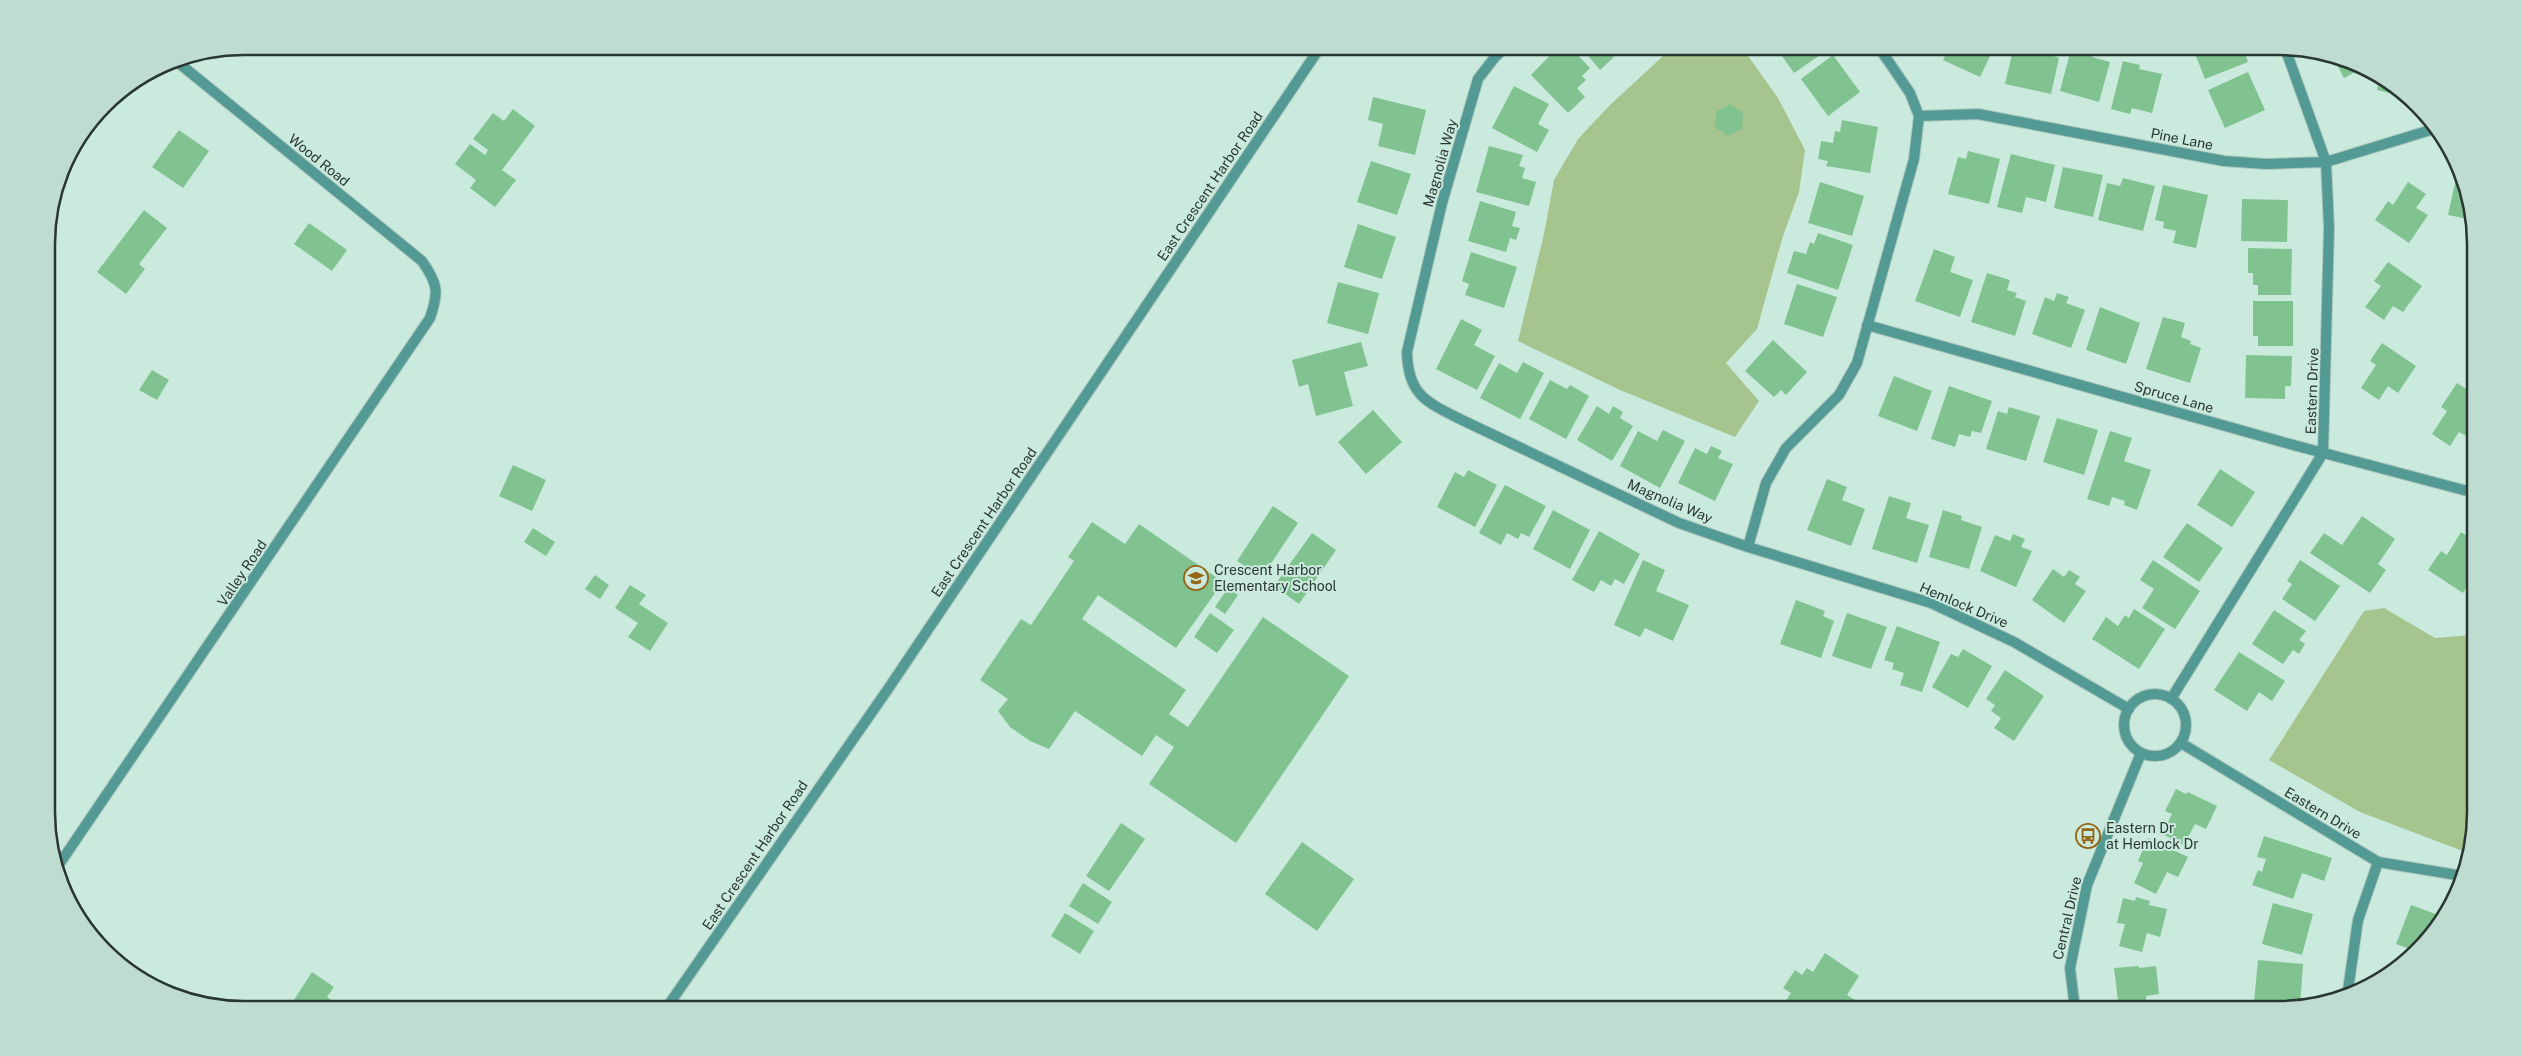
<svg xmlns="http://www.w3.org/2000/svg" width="2522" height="1056" font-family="'Public Sans',sans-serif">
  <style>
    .green { fill: #a6c48e }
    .building { fill: #80c390 }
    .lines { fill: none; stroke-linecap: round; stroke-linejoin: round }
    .minor-casing { stroke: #abc6bc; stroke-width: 12 }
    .tertiary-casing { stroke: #abc6bc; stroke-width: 12 }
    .minor { stroke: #539a95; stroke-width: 10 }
    .tertiary { stroke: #539a95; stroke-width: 10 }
    .labels { text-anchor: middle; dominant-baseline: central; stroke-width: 4; stroke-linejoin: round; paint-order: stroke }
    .street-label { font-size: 14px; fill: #2a3632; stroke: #cbeade }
    .poi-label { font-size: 14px; fill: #2a3632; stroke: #cbeade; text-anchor: start }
    .rim { fill: none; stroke: #2a3632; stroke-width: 2.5 }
  </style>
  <rect width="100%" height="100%" fill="#cbeade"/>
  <path class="green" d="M1674 46H1741L1778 98 1805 150 1799 192 1782 239 1757 329 1726 363 1759 401 1735 437 1620 390 1518 341 1544 234 1554 180 1578 139 1610 105Z
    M2384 608 2435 638 2470 635 2475 638 2476 812 2468 853 2360 812 2269 760 2364 611Z"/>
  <path class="building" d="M1559 46H1569L1590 68 1582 76 1586 80 1577 88 1585 97 1568 113 1531 75Z
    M1580 46H1619L1610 53 1614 57 1600 70Z
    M1775 46H1827L1829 49 1794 73Z
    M1950 46H1995L1980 77 1943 60Z
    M2014 46H2038L2037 50 2059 58 2051 94 2005 84Z
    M2082 46 2094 50 2092 57 2110 62 2099 102 2060 91 2070 53 2079 55Z
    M2192 46H2242L2248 62 2205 79Z
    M1833 55 1860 92 1828 116 1801 79Z
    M2333 57 2353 61 2364 67 2344 78Z
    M2123 61 2140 65 2139 69 2162 74 2152 113 2132 108 2130 114 2111 109Z
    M2248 72 2265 110 2225 128 2208 90Z
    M2380 77 2398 87 2406 97 2377 90Z
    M1514 86 1549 104 1538 124 1549 130 1537 152 1492 128Z
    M1373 97 1426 110 1415 155 1378 146 1383 124 1368 120Z
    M1730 104 1743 113 1742 129 1728 136 1715 127 1716 112Z
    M513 109 535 126 502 170 516 180 495 207 470 188 476 180 455 164 470 144 485 155 488 150 473 139 493 113 504 121Z
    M1842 120 1878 127 1870 173 1826 166 1828 161 1818 159 1821 141 1833 143 1835 131 1840 132Z
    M179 130 209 151 183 188 152 167Z
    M1489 146 1523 155 1519 166 1525 168 1522 178 1536 182 1529 206 1476 192Z
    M1968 151 2000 159 1989 204 1948 194 1958 157 1966 159Z
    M2011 154 2055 165 2046 202 2026 197 2022 213 1997 207Z
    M1371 161 1411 174 1397 215 1357 202Z
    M2459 165 2461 168 2474 220 2448 215Z
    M2063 167 2103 175 2093 217 2054 208Z
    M2123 178 2155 186 2143 231 2098 220 2107 183 2120 186Z
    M1820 182 1864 196 1852 236 1808 223Z
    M2408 182 2426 194 2416 208 2428 215 2409 243 2375 220 2388 201 2393 205Z
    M2163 185 2208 195 2196 248 2173 243 2176 231 2163 228 2164 222 2155 220Z
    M2242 199 2288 200 2287 242 2241 241Z
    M1480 201 1516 212 1512 226 1520 228 1516 240 1510 238 1506 252 1468 241Z
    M144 210 167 228 139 264 145 269 126 294 97 272Z
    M309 223 347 250 332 271 294 244Z
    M1358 224 1396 237 1382 279 1344 267Z
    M1818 233 1853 245 1838 290 1787 273 1794 251 1806 254 1810 242 1814 244Z
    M2248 248 2292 249 2291 295H2258V285H2253V273H2248Z
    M1934 249 1955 257 1950 272 1973 280 1960 317 1915 301Z
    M1471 252 1517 267 1504 308 1465 295 1469 284 1462 281Z
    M2388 262 2422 286 2403 312 2393 306 2384 320 2365 307 2381 286 2374 281Z
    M1987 273 2010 280 2007 290 2017 293 2015 297 2026 301 2015 336 1971 322Z
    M1338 282 1379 293 1368 334 1327 323Z
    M1797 284 1837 297 1823 337 1784 324Z
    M2057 293 2069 297 2066 303 2085 310 2071 348 2032 334 2045 297 2054 301Z
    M2253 301H2293V346H2258V336H2253Z
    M2100 307 2140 323 2126 364 2086 350Z
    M2163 317 2185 323 2181 337 2191 341 2190 344 2201 348 2190 383 2146 369Z
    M1461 319 1482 330 1474 345 1495 356 1477 390 1436 369Z
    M1773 340 1807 372 1786 395 1781 390 1774 397 1745 371Z
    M1361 342 1368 366 1344 372 1353 406 1316 416 1308 384 1299 387 1292 360Z
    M2382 343 2416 366 2398 393 2388 386 2379 400 2361 388 2376 365 2370 361Z
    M2246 355 2292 356 2291 386H2285V399L2245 398Z
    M1523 362 1544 373 1520 419 1480 398 1499 363 1517 373Z
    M152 370 169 380 157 400 139 390Z
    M1894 376 1932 391 1917 431 1878 416Z
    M1550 380 1567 389 1570 385 1589 396 1566 439 1529 419Z
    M2457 383 2474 394 2471 400 2475 402V431L2470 438 2459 432 2450 446 2432 434 2447 411 2441 407Z
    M1949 386 1992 401 1981 433 1972 431 1970 437 1959 434 1955 447 1931 439Z
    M1597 406 1609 414 1613 406 1623 412 1620 418 1633 426 1612 461 1577 440Z
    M2009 407 2040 416 2026 461 1986 449 1998 411 2007 414Z
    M1373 410 1402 442 1366 474 1338 442Z
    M2057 418 2098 430 2084 475 2043 462Z
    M1663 430 1685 441 1660 488 1620 466 1638 431 1657 441Z
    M2110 431 2132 438 2124 461 2151 470 2137 510 2124 505 2125 501 2112 497 2109 506 2087 499Z
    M1711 446 1722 451 1718 458 1733 464 1715 501 1678 483 1695 448 1707 454Z
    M513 465 546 480 532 511 499 496Z
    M2220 469 2255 492 2232 527 2197 505Z
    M1468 470 1497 485 1475 527 1437 507 1455 472 1464 477Z
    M1827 479 1847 487 1842 500 1865 509 1851 546 1807 530Z
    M1505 485 1546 506 1529 537 1521 533 1518 539 1507 533 1501 545 1479 533Z
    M1889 496 1911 503 1906 518 1929 525 1917 563 1872 549Z
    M1273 506 1298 523 1262 577 1237 561Z
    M1553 510 1590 530 1570 569 1533 549Z
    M1943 510 1962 516 1961 520 1982 527 1969 569 1929 557Z
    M2362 516 2395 539 2378 564 2386 570 2370 593 2310 553 2324 533 2342 545Z
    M1092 522 1125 544 1139 524 1223 582 1176 648 1098 595 1082 619 1186 690 1169 714 1188 727 1263 617 1349 676 1236 843 1149 784 1174 747 1156 735 1142 756 1075 711 1049 749 1030 741 1010 727 998 711 1008 699 980 680 1021 619 1031 625 1074 561 1068 557Z
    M2187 523 2223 548 2199 582 2163 557Z
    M533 528 555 542 546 556 524 542Z
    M1599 531 1640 554 1624 584 1615 579 1611 586 1601 580 1594 592 1572 580Z
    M2461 532 2475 541V549L2469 558 2475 562V573L2463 593 2428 570 2441 551 2447 555Z
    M1312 533 1336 550 1299 604 1274 586Z
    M2013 534 2025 539 2021 547 2032 551 2016 587 1980 571 1995 535 2010 541Z
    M1643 560 1665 570 1656 591 1689 605 1673 641 1645 628 1640 637 1614 625Z
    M2153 560 2200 591 2175 629 2142 608 2154 589 2140 580Z
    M2300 560 2340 586 2315 621 2282 599 2292 584 2287 581Z
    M2053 569 2064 577 2069 570 2080 577 2075 584 2086 591 2064 623 2032 600Z
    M595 575 609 585 600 599 585 589Z
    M630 585 646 595 639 604 668 623 650 651 628 637 638 623 615 608Z
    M1228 588 1238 595 1225 614 1215 607Z
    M1796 600 1825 611 1823 616 1834 621 1821 658 1780 644Z
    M2134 609 2165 629 2139 669 2092 639 2106 617 2118 626 2125 615 2129 618Z
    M2274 610 2306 631 2299 640 2305 644 2299 654 2293 650 2283 664 2252 644Z
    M1210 613 1234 630 1217 653 1194 637Z
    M1847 613 1887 627 1871 669 1832 656Z
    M1897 626 1940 642 1922 692 1900 685 1904 673 1892 669 1894 663 1884 660Z
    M1963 649 1992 666 1968 708 1932 687 1951 654 1958 657Z
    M2239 652 2285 681 2272 701 2259 692 2247 711 2214 690Z
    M2005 670 2044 696 2014 741 1994 728 2001 718 1991 711 1995 705 1986 699Z
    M2176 789 2186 794 2188 792 2217 806 2206 829 2195 824 2184 845 2162 834 2172 814 2165 811Z
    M1121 823 1145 839 1109 891 1086 876Z
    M2264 836 2332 858 2324 881 2302 873 2293 899 2252 885 2258 870 2262 872 2266 859 2257 857Z
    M2148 838 2159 843 2161 839 2171 844 2169 848 2188 857 2178 877 2167 872 2156 894 2134 883 2143 863 2138 861Z
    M1302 842 1354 879 1317 931 1265 894Z
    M1083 883 1112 902 1098 924 1069 906Z
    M2136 897 2150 901 2149 905 2167 909 2160 937 2147 933 2142 952 2119 946 2125 924 2117 923 2123 898 2135 901Z
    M2273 903 2313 914 2302 955 2262 944Z
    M2411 905 2444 917 2435 933 2415 951 2396 944Z
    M1065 913 1094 931 1080 954 1051 936Z
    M1825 953 1859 976 1847 995 1858 1002 1853 1009H1788L1790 1006 1785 1002 1791 993 1783 988 1795 970 1802 975 1807 968 1813 972Z
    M2258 960 2303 964 2300 1006 2254 1002Z
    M2388 964 2399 966 2386 977Z
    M2139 966V968L2156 966 2159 994 2146 996 2147 1009H2119L2114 968Z
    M312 972 334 987 327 997 334 1002 329 1010H275L282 1000 290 1006Z"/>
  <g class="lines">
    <defs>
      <path id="minor" d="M1507 46 1495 57 1478 79 1442 203 1407 352C1408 395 1426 402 1462 420L1679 523 1748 547 1766 483 1786 448 1839 395 1857 363 1914 159 1919 116 1910 93 1878 46
        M1919 116 1978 114 2224 161 2266 164 2326 162 2437 128
        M1867 325 2286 443 2475 493
        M1748 547 1931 603 2014 642 2129 709
        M2124 725a31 31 0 1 1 62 0a31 31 0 1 1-62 0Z
        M2171 699 2323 453 2329 228 2326 162 2285 48
        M2181 743 2378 862 2463 876
        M56 869 430 318C439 292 438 284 422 261L175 60
        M2347 997 2358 920 2378 862
        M2075 1009 2070 968 2087 885 2141 753"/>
      <path id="tertiary" d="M665 1010 888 689 1321 46"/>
    </defs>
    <use href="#minor" class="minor-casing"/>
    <use href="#tertiary" class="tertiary-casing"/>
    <use href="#minor" class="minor"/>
    <use href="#tertiary" class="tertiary"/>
  </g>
  <defs>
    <symbol id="school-ring" viewBox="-11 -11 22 22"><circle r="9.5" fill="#cbeade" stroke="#966717" stroke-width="1.5"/><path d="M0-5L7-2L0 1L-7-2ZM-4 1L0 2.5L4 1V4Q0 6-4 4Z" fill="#966717"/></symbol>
    <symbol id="bus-ring" viewBox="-11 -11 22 22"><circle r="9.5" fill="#cbeade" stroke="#966717" stroke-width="1.5"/><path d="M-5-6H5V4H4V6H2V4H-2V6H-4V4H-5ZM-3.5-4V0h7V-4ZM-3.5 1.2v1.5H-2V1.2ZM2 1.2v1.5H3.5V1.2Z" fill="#966717"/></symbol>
  </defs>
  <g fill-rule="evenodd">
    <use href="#school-ring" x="1182" y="564" width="28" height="28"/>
    <use href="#bus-ring" x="2074" y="822" width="28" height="28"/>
  </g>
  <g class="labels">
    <g class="street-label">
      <text transform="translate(2182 139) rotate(11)">Pine Lane</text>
      <text transform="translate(319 160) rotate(39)">Wood Road</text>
      <text transform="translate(1440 163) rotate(-74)">Magnolia Way</text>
      <text transform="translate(1210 186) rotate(-56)">East Crescent Harbor Road</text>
      <text transform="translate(2312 391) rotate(-88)">Eastern Drive</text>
      <text transform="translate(2174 397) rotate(16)">Spruce Lane</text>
      <text transform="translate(1670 501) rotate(23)">Magnolia Way</text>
      <text transform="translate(984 522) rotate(-56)">East Crescent Harbor Road</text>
      <text transform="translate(242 573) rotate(-56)">Valley Road</text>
      <text transform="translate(1964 605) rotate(23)">Hemlock Drive</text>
      <text transform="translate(2323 813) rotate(31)">Eastern Drive</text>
      <text transform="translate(755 855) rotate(-56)">East Crescent Harbor Road</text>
      <text transform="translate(2067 918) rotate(-77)">Central Drive</text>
    </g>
    <g class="poi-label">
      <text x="1214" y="570">Crescent Harbor<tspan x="1214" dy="16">Elementary School</tspan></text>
      <text x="2106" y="828">Eastern Dr<tspan x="2106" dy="16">at Hemlock Dr</tspan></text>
    </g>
  </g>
  <path d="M0 0H2522V1056H0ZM244 55H2278A189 189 0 0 1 2467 244V812A189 189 0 0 1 2278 1001H244A189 189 0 0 1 55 812V244A189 189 0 0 1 244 55Z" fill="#bedcd0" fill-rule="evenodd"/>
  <path class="rim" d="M244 55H2278A189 189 0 0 1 2467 244V812A189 189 0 0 1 2278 1001H244A189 189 0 0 1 55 812V244A189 189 0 0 1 244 55Z"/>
</svg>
